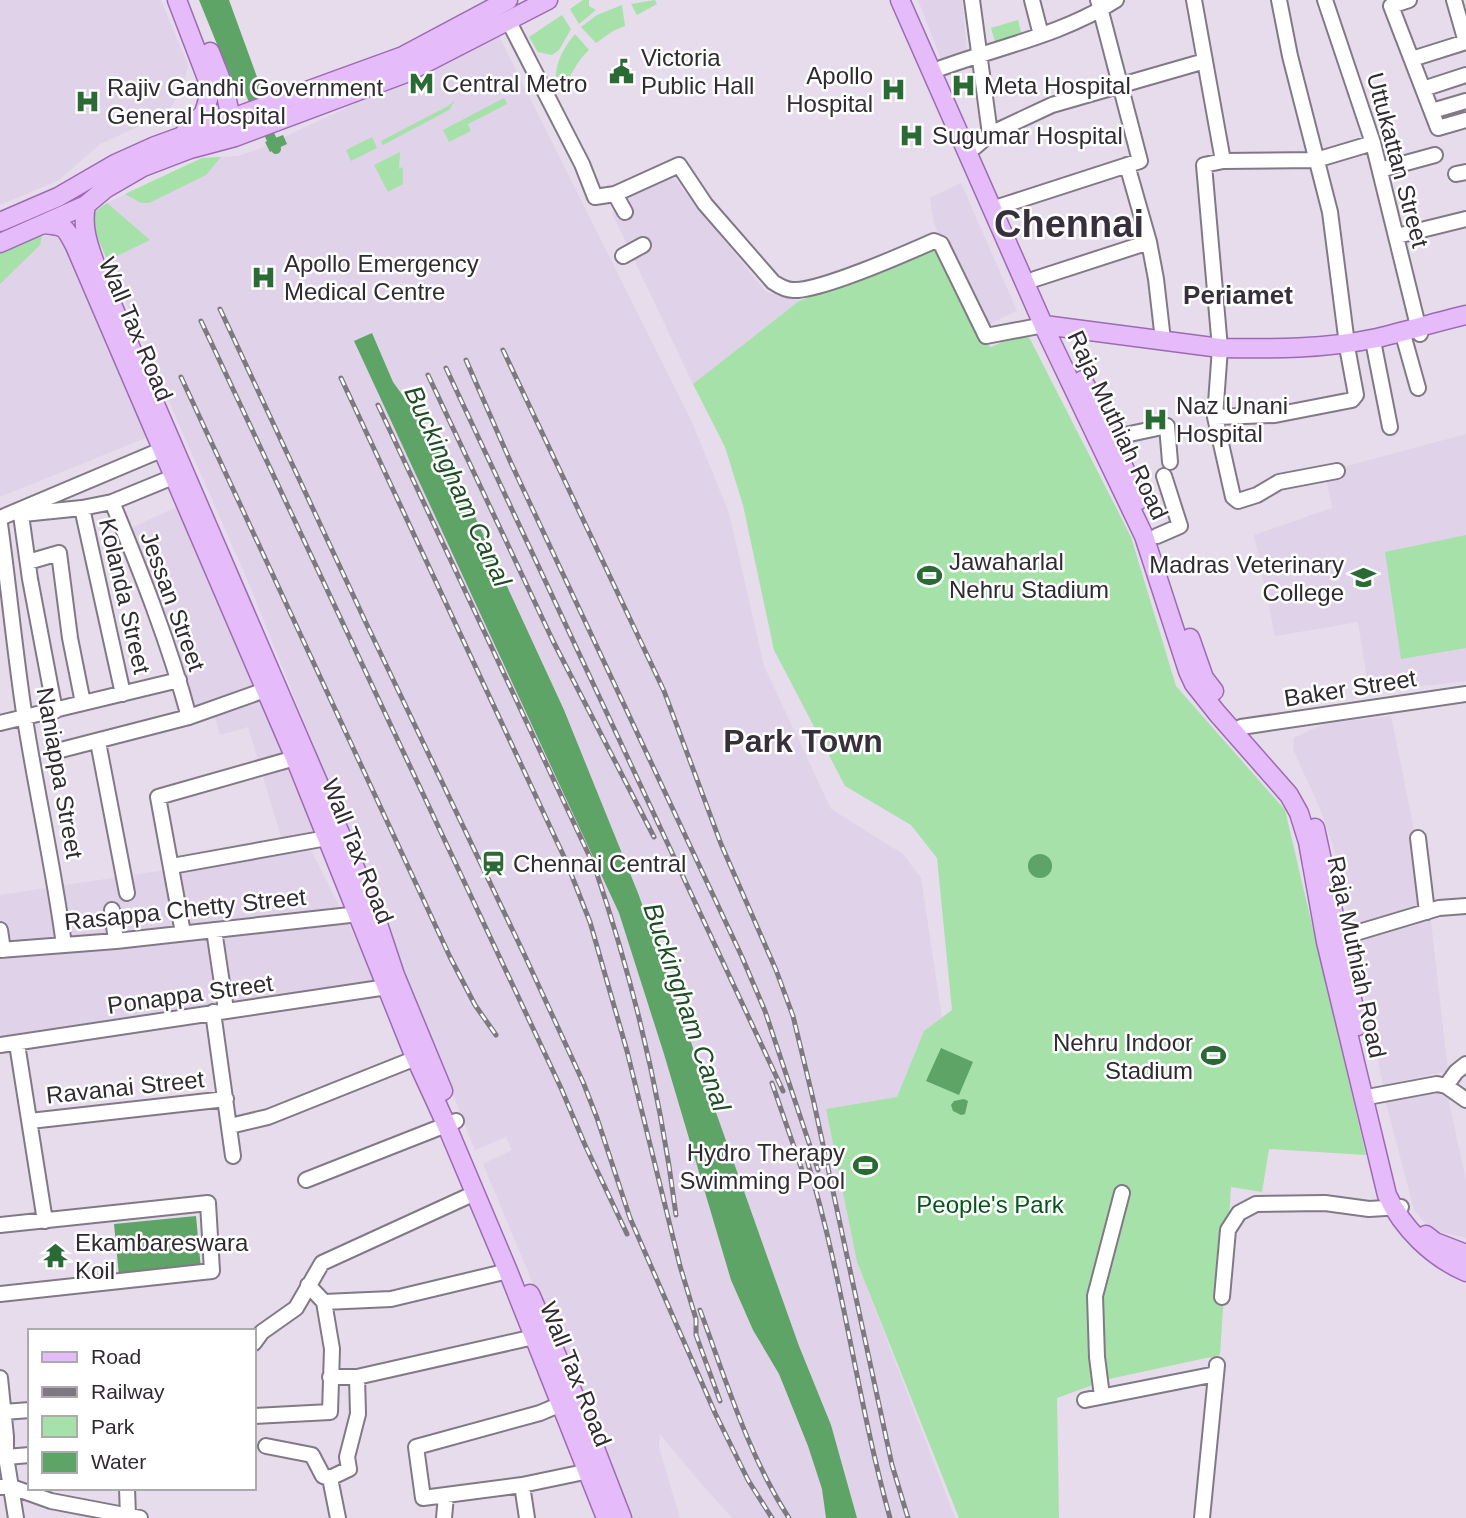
<svg xmlns="http://www.w3.org/2000/svg" width="1466" height="1518" font-family="Helvetica,sans-serif">
  <style>
    .built { fill: #e0d2e8 }
    .green { fill: #a5e1a9 }
    .water { fill: #5ea466 }
    .pier { fill: #e6dceb }
    .lines { fill: none; stroke-linecap: round; stroke-linejoin: round }
    .canal { stroke: #5ea466; stroke-width: 10 }
    .minor-casing { stroke: #827986; stroke-width: 18 }
    .major-casing { stroke: #9c6bb2; stroke-width: 21 }
    .minor { stroke: #fff; stroke-width: 14 }
    .major { stroke: #e6bbfa; stroke-width: 18 }
    .rail-casing { stroke: #7e7881; stroke-width: 5 }
    .rail { stroke: #fff; stroke-width: 2.5; stroke-dasharray: 8; stroke-linecap: butt }
    .labels { text-anchor: middle; dominant-baseline: central; stroke-width: 5; stroke-linejoin: round; paint-order: stroke }
    .poi-label { font-size: 24px; fill: #2f2b31; stroke: #fff; text-anchor: start }
    .street-label { font-size: 24px; fill: #2f2b31; stroke: #fff }
    .park-label { font-size: 24px; fill: #06561b; stroke: #fff }
    .neighbourhood-label { font-size: 26px; font-weight: bold; fill: #372f3b; stroke: #fff }
    .water-label { font-size: 26px; font-style: italic; fill: #1c4d23; stroke: #fff }
    .district-label { font-size: 32px; font-weight: bold; fill: #372f3b; stroke: #fff }
    .town-label { font-size: 38px; font-weight: bold; fill: #372f3b; stroke: #fff }
  </style>
  <rect width="100%" height="100%" fill="#e6dceb"/>
  <path class="built" d="M0 0H161L188 65 183 89 166 114 100 144 59 180 0 205Z
    M918 0H962L967 52 941 59Z
    M499 36 691 420 729 513 764 666 831 809 903 854 921 878 942 1018 924 1031 897 1097 826 1109 857 1262 955 1518H733L703 1486 660 1434 659 1448 680 1518H627L613 1475 483 1164 512 1150 506 1137 475 1150 250 586 103 251 96 210 107 203 202 158 238 156 259 149Z
    M663 176 673 177 766 292 799 301 693 384 613 215V207L618 200Z
    M961 183 1017 311 985 326 934 224 930 198Z
    M42 235 55 236 66 242 148 437 0 497V252Z
    M1466 434V681L1369 692 1358 622 1275 636 1254 535 1332 508 1325 472Z
    M181 505 316 834 282 840 248 727 220 735 211 704 187 711 124 531Z
    M1391 716 1429 904 1448 1071 1383 1085 1335 852 1321 811 1293 749 1294 738 1324 724Z
    M310 848 380 987 0 1043V895Z
    M1436 1091 1448 1098 1466 1180V1238L1431 1230 1414 1210 1385 1099Z"/>
  <path class="green" d="M583 0H589V6L596 10 579 24 570 9Z
    M655 0 657 4 637 15 631 4Z
    M622 5 625 26 613 31 596 43 581 27 597 15Z
    M562 15 571 29 559 50 552 55 538 52 529 37Z
    M1018 20 1023 40 997 49 991 28Z
    M575 34 589 50C575 62 572 78 559 89 550 71 563 48 575 34Z
    M504 98 507 104 468 124 471 131 449 142 443 130Z
    M455 100 449 110 383 145 381 141 448 106Z
    M372 137 377 148 351 161 346 150Z
    M400 152 399 169 403 167V184L388 192 374 165Z
    M221 157 206 175 149 203H141L125 194 202 158Z
    M107 203 150 240 115 257H106L90 221 91 215Z
    M42 235 40 245 0 284V252Z
    M938 246 981 341 991 347 1023 333 1030 339 1131 537 1176 686 1285 810 1366 1155 1269 1149 1262 1192 1231 1187 1220 1355 1109 1379 1057 1398 1059 1518H959L857 1262 826 1109 897 1097 924 1031 952 1010 937 858 911 825 845 786 774 650 743 505 725 447 693 384 799 301Z
    M1466 535V648L1401 659 1385 552Z"/>
  <path class="water" d="M196 0H229L261 88 238 97V92Z
    M283 135 287 144 270 152 265 142Z
    M372 333 393 382 429 432 470 506 564 710 638 893 799 1346 831 1425 857 1518H826L822 1489 808 1446 779 1374 753 1330 731 1280 664 1054 619 913 354 341Z
    M1028 866a12 12 0 1 1 24 0a12 12 0 1 1-24 0Z
    M941 1048 973 1062 959 1095 926 1081Z
    M964 1099 968 1101 965 1114 961 1115 953 1111 951 1105 954 1101Z
    M196 1216 201 1269 119 1276 114 1224Z"/>
  <path class="pier" d="M193 0H199L236 91H233Z"/>
  <g class="lines">
    <path class="canal" d="M245 81 276 149"/>
    <defs>
      <path id="minor" d="M972 0 990 134
        M1032 0 1041 35
        M1194 0 1223 161
        M1325 0 1373 143 1420 334
        M1409 0 1391 6 1438 128 1466 120
        M1454 0 1466 42
        M508 20 582 164 595 197 615 194 679 165 705 204 773 282C779 286 786 290 793 290 818 292 907 253 934 241L941 244 986 336 1044 325
        M1412 59 1466 42
        M941 68C999 47 1064 34 1116 0
        M1423 89 1466 75
        M1432 111 1466 101
        M975 147 990 134 1052 105 1205 61
        M1127 165 1149 242 1156 279 1163 340
        M1380 170 1435 155
        M1456 174 1466 172
        M615 194 625 212
        M1001 206 1140 161 1098 0
        M1397 236 1466 219
        M623 256 643 245
        M1035 279 1149 242
        M1404 338 1418 388
        M1374 346 1390 427
        M1215 417 1275 415 1352 400 1356 395 1348 352 1330 212 1290 56 1279 0
        M1111 438 1167 426 1170 462
        M1337 471 1279 482 1257 495 1238 501 1233 497 1215 417 1220 348 1204 165 1223 161 1316 160 1373 143
        M112 502C141 572 169 643 189 717
        M82 508 123 694
        M23 514 82 508 112 502 173 477
        M21 515 30 579 55 711
        M0 518 161 450
        M0 524C9 589 15 654 25 719 37 795 54 869 64 945
        M1157 536 1180 526 1164 476
        M28 562 59 553 70 638 83 703
        M0 723 179 680
        M1241 727 1466 694
        M98 742 127 893
        M57 751 189 717 265 690
        M1418 838 1427 912
        M172 866 327 838
        M112 910 116 941
        M0 930 3 950
        M214 930 226 1010
        M183 933 158 797 295 758
        M1329 941 1439 908 1466 906
        M0 950 116 941 368 913
        M213 1012 233 1156
        M17 1044 45 1221
        M0 1045 387 987
        M1446 1086 1456 1072 1466 1064
        M1373 1096 1437 1084 1446 1086 1466 1100
        M30 1121 226 1099
        M230 1126 268 1117 416 1058
        M306 1180 456 1121
        M0 1225 208 1203 212 1271 0 1294
        M1222 1297 1228 1230 1239 1213 1256 1204 1325 1203 1369 1209 1401 1207
        M324 1302 391 1299 508 1271
        M254 1343 262 1332 296 1308 322 1263 475 1193
        M330 1377H357L534 1337
        M0 1378 6 1437V1457L16 1518
        M1102 1396 1097 1357 1095 1296 1122 1193
        M1085 1400 1216 1374
        M561 1404 540 1413 416 1447 423 1498 522 1485 589 1471
        M4 1412 30 1410
        M254 1416 330 1412 332 1349 324 1302 308 1285
        M266 1446 312 1455 323 1476 330 1478
        M6 1457 30 1455
        M522 1485 527 1518
        M0 1487H12L51 1501 140 1518
        M127 1488 128 1516
        M338 1518 330 1478 349 1469 347 1457 358 1414 357 1377
        M444 1518 446 1496
        M1202 1518 1217 1365"/>
      <path id="major" d="M177 0 211 89 204 113 183 135
        M900 0 1046 331 1144 536 1188 671 1194 684 1217 713 1289 795 1299 813 1308 842 1326 942 1387 1195C1403 1229 1432 1257 1466 1272
        M210 52 225 90 233 129
        M86 205C81 229 90 249 98 272L374 912 395 975 443 1091
        M0 222 58 197 115 164 155 146 403 56 508 0
        M43 224C65 226 65 226 75 246L295 758 412 1050 446 1124 508 1271 606 1518
        M0 243 86 205 105 189 143 167 190 149 235 137 406 73 548 0
        M1044 325 1220 348C1271 349 1326 349 1377 338 1407 331 1436 322 1466 315
        M1083 380 1139 500
        M1190 638 1204 678 1214 691
        M1315 828 1358 1026
        M1426 1235 1435 1242 1466 1254
        M530 1294 577 1402 622 1518"/>
    </defs>
    <use href="#minor" class="minor-casing"/>
    <use href="#major" class="major-casing"/>
    <use href="#minor" class="minor"/>
    <use href="#major" class="major"/>
    <defs>
      <path id="rail" d="M220 309 367 625 525 956 583 1082 597 1118 630 1218 715 1413 748 1480 772 1518
        M201 321 561 1088 585 1145 627 1234
        M503 350 664 691 721 844 776 970 793 1016 814 1103 892 1465 908 1518
        M466 360 511 463 742 957 765 1011 818 1170
        M446 368 783 1091
        M428 375 553 641 654 837
        M181 377 450 957 475 1005 496 1035
        M341 378 566 861 590 922 627 1051 680 1266 696 1319V1335L720 1401
        M378 405 595 868C633 980 661 1097 676 1215
        M772 1083 803 1173
        M807 1160C843 1277 857 1400 890 1518
        M700 1310C726 1380 748 1455 789 1518"/>
    </defs>
    <use href="#rail" class="rail-casing"/>
    <use href="#rail" class="rail"/>
  </g>
  <defs>
    <symbol id="civic-bare" viewBox="-9 -9 18 18"><path d="M-.6-6.5H3V-4.5H.6V-3L4-1V1h2V6H-6V1h2V-1L-.6-3ZM-1.2 2.5V6h2.4V2.5Z" fill="#2a6a34" stroke="#fff" stroke-width="2.5" paint-order="stroke"/></symbol>
    <symbol id="metro-bare" viewBox="-9 -9 18 18"><path d="M-5.5 5V-5H-3L0 0L3-5H5.5V5H3V-.5L0 4L-3-.5V5Z" fill="#2a6a34" stroke="#fff" stroke-width="2.5" paint-order="stroke"/></symbol>
    <symbol id="hospital-bare" viewBox="-9 -9 18 18"><path d="M-5-5h3v3.5h4V-5h3V5h-3V1.5h-4V5h-3Z" fill="#2a6a34" stroke="#fff" stroke-width="2.5" paint-order="stroke"/></symbol>
    <symbol id="stadium-bare" viewBox="-9 -9 18 18"><path d="M0-5a6.5 5 0 1 0 0 10a6.5 5 0 1 0 0-10ZM-3.5-1.8h7v3.6h-7Z" fill="#2a6a34" stroke="#fff" stroke-width="2.5" paint-order="stroke"/></symbol>
    <symbol id="university-bare" viewBox="-9 -9 18 18"><path d="M0-5L7-2L0 1L-7-2ZM-4 1L0 2.5L4 1V4Q0 6-4 4Z" fill="#2a6a34" stroke="#fff" stroke-width="2.5" paint-order="stroke"/></symbol>
    <symbol id="station-bare" viewBox="-9 -9 18 18"><path d="M-3-6H3Q5-6 5-4V2Q5 4 3 4L4.5 6H3L1.5 4h-3L-3 6H-4.5L-3 4Q-5 4-5 2V-4Q-5-6-3-6ZM-3.5-4v3h7v-3ZM-3.5 1v1.5H-2V1ZM2 1v1.5H3.5V1Z" fill="#2a6a34" stroke="#fff" stroke-width="2.5" paint-order="stroke"/></symbol>
    <symbol id="temple-bare" viewBox="-9 -9 18 18"><path d="M0-6L5-2H3V0L6.5 2.5H4V6H1.5V3h-3V6H-4V2.5H-6.5L-3 0V-2H-5Z" fill="#2a6a34" stroke="#fff" stroke-width="2.5" paint-order="stroke"/></symbol>
  </defs>
  <g fill-rule="evenodd">
    <use href="#civic-bare" x="604" y="54" width="35" height="35"/>
    <use href="#metro-bare" x="404" y="66" width="35" height="35"/>
    <use href="#hospital-bare" x="946" y="68" width="35" height="35"/>
    <use href="#hospital-bare" x="876" y="72" width="35" height="35"/>
    <use href="#hospital-bare" x="70" y="84" width="35" height="35"/>
    <use href="#hospital-bare" x="894" y="118" width="35" height="35"/>
    <use href="#hospital-bare" x="246" y="260" width="35" height="35"/>
    <use href="#hospital-bare" x="1138" y="402" width="35" height="35"/>
    <use href="#stadium-bare" x="912" y="558" width="35" height="35"/>
    <use href="#university-bare" x="1346" y="560" width="35" height="35"/>
    <use href="#station-bare" x="476" y="846" width="35" height="35"/>
    <use href="#stadium-bare" x="1196" y="1038" width="35" height="35"/>
    <use href="#stadium-bare" x="848" y="1148" width="35" height="35"/>
    <use href="#temple-bare" x="38" y="1238" width="35" height="35"/>
  </g>
  <g class="labels">
    <g class="poi-label">
      <text x="641" y="57">Victoria<tspan x="641" dy="28">Public Hall</tspan></text>
      <text x="873" y="75" text-anchor="end">Apollo<tspan x="873" dy="28">Hospital</tspan></text>
      <text x="442" y="83">Central Metro</text>
      <text x="984" y="85">Meta Hospital</text>
      <text x="107" y="87">Rajiv Gandhi Government<tspan x="107" dy="28">General Hospital</tspan></text>
      <text x="932" y="135">Sugumar Hospital</text>
      <text x="284" y="263">Apollo Emergency<tspan x="284" dy="28">Medical Centre</tspan></text>
      <text x="1176" y="405">Naz Unani<tspan x="1176" dy="28">Hospital</tspan></text>
      <text x="949" y="561">Jawaharlal<tspan x="949" dy="28">Nehru Stadium</tspan></text>
      <text x="1344" y="564" text-anchor="end">Madras Veterinary<tspan x="1344" dy="28">College</tspan></text>
      <text x="513" y="863">Chennai Central</text>
      <text x="1193" y="1042" text-anchor="end">Nehru Indoor<tspan x="1193" dy="28">Stadium</tspan></text>
      <text x="845" y="1152" text-anchor="end">Hydro Therapy<tspan x="845" dy="28">Swimming Pool</tspan></text>
      <text x="75" y="1242">Ekambareswara<tspan x="75" dy="28">Koil</tspan></text>
    </g>
    <g class="street-label">
      <text transform="translate(1398 160) rotate(75)">Uttukattan Street</text>
      <text transform="translate(136 329) rotate(67)">Wall Tax Road</text>
      <text transform="translate(1118 425) rotate(65)">Raja Muthiah Road</text>
      <text transform="translate(125 596) rotate(77)">Kolanda Street</text>
      <text transform="translate(173 601) rotate(70)">Jessan Street</text>
      <text transform="translate(1350 688) rotate(-9)">Baker Street</text>
      <text transform="translate(60 773) rotate(80)">Naniappa Street</text>
      <text transform="translate(358 851) rotate(68)">Wall Tax Road</text>
      <text transform="translate(185 909) rotate(-6)">Rasappa Chetty Street</text>
      <text transform="translate(1357 957) rotate(78)">Raja Muthiah Road</text>
      <text transform="translate(190 994) rotate(-8)">Ponappa Street</text>
      <text transform="translate(125 1087) rotate(-6)">Ravanai Street</text>
      <text transform="translate(576 1374) rotate(68)">Wall Tax Road</text>
    </g>
    <g class="park-label">
      <text x="990" y="1204">People's Park</text>
    </g>
    <g class="neighbourhood-label">
      <text x="1238" y="295">Periamet</text>
    </g>
    <g class="water-label">
      <text transform="translate(458 486) rotate(65)">Buckingham Canal</text>
      <text transform="translate(687 1007) rotate(71)">Buckingham Canal</text>
    </g>
    <g class="district-label">
      <text x="803" y="741">Park Town</text>
    </g>
    <g class="town-label">
      <text x="1069" y="224">Chennai</text>
    </g>
  </g>
  <rect x="28" y="1329" width="228" height="161" fill="#ffffff" stroke="#acaaad" stroke-width="2"/>
  <rect x="42" y="1352" width="35" height="10" fill="#e6bbfa" stroke="#acaaad" stroke-width="2"/>
  <text x="91" y="1364" font-size="21" fill="#2f2b31">Road</text>
  <rect x="42" y="1387" width="35" height="10" fill="#7e7881" stroke="#acaaad" stroke-width="2"/>
  <text x="91" y="1399" font-size="21" fill="#2f2b31">Railway</text>
  <rect x="42" y="1416" width="35" height="21" fill="#a5e1a9" stroke="#acaaad" stroke-width="2"/>
  <text x="91" y="1434" font-size="21" fill="#2f2b31">Park</text>
  <rect x="42" y="1452" width="35" height="21" fill="#5ea466" stroke="#acaaad" stroke-width="2"/>
  <text x="91" y="1469" font-size="21" fill="#2f2b31">Water</text>
</svg>
